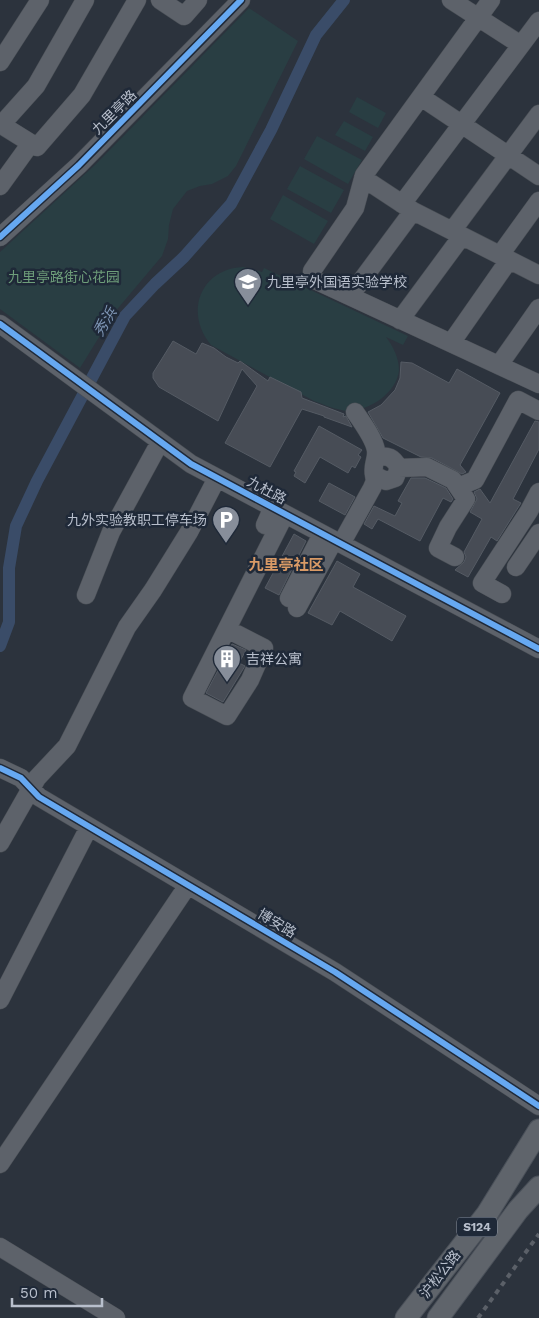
<svg xmlns="http://www.w3.org/2000/svg" width="539" height="1318" font-family="'Work Sans','Noto Sans SC',sans-serif">
  <style>
    .green { fill: #293e43 }
    .lines { fill: none; stroke-linecap: round; stroke-linejoin: round }
    .canal { stroke: #3a4c68; stroke-width: 12 }
    .building { fill: #474c55; stroke: #555b64 }
    .minor-casing { stroke: #494e55; stroke-width: 19 }
    .major-casing { stroke: #4a5059; stroke-width: 23 }
    .minor { stroke: #5d626a; stroke-width: 18 }
    .major { stroke: #5f646b; stroke-width: 21 }
    .rail { stroke: #5b6068; stroke-width: 4; stroke-dasharray: 5 5; stroke-linecap: butt }
    .cycleway-casing { stroke: #1f2938; stroke-width: 9 }
    .cycleway { stroke: #66a8f1; stroke-width: 6 }
    .labels { text-anchor: middle; dominant-baseline: central; stroke-width: 5; stroke-linejoin: round; paint-order: stroke }
    .shield { fill: #1f2938; stroke: #8a92a0; stroke-width: 1 }
    .shield-label { font-size: 12px; font-weight: bold; fill: #b8bfcc }
    .street-label { font-size: 14px; fill: #b8bfcc; stroke: #1f2938 }
    .park-label { font-size: 14px; fill: #6e9e7a; stroke: #1f2938 }
    .poi-label { font-size: 14px; fill: #b8bfcc; stroke: #1f2938; text-anchor: start }
    .water-label { font-size: 15px; font-style: italic; fill: #7e95b4; stroke: #1f2938 }
    .neighbourhood-label { font-size: 15px; font-weight: bold; fill: #d99a66; stroke: #1f2938 }
  </style>
  <rect width="100%" height="100%" fill="#2c333d"/>
  <path class="green" d="M249 8 298 41 236 166 228 176 212 184 200 186 187 191 173 209 169 225 168 239 162 256 114 313 80 368 0 309V252L96 164Z
    M357 97 386 113 378 128 349 112Z
    M344 121 373 137 365 151 335 135Z
    M317 136 362 160 348 184 304 159Z
    M300 166 344 190 331 213 287 189Z
    M283 195 328 221 314 244 270 219Z
    M243 267 262 272 264 268 408 336 403 345 386 337C393 346 399 358 399 370 397 393 369 411 348 411 336 410 325 405 314 401L211 345C184 313 200 269 243 267Z"/>
  <g class="lines">
    <path class="canal" d="M0 646 9 622V568L16 526 37 481 125 316 155 284 184 257 231 204 271 130 316 35 344 0"/>
  </g>
  <path class="building" d="M173 341 196 354 202 343 214 348 226 357 238 363 240 361 268 381 270 377 301 392 302 398 344 414 343 417 346 416 352 427 324 417V416L302 409 270 467 225 443 257 386 242 369 218 421 159 387 153 378V373Z
    M401 362 412 363 449 383 457 369 500 393 460 465 466 472 462 474 432 458 421 457 383 438 368 412 381 405 395 390 400 378Z
    M535 421 539 422V449L513 499 521 503 497 541 491 537 468 577 455 570 464 562 466 557 464 552 482 519 470 512 477 499 474 492 480 489 490 503Z
    M319 426 362 450 358 455 361 457 355 468 352 466 348 473 320 457 305 483 294 476 296 472 294 471Z
    M411 478H425L446 488 453 499 451 502 443 498 420 541 378 519 372 529 364 524 374 506 395 516 402 503 398 501Z
    M329 483 355 497 345 515 319 501Z
    M294 534 306 541 279 595 265 588Z
    M337 561 360 574 353 587 406 616 392 641 340 611 332 625 308 613Z
    M232 644 246 650 239 663 245 666 223 702 206 693Z"/>
  <g class="lines">
    <defs>
      <path id="minor" d="M160 0 184 16 198 0
        M451 0 521 45
        M491 0 364 175 355 208 312 271V277L317 281 539 384
        M0 62 40 0
        M421 97 539 176
        M0 124 37 147 82 95 137 0
        M1 125 36 86 85 0
        M363 178 413 211 539 275
        M0 186 31 143
        M402 204 539 21
        M452 231 539 114
        M0 237 79 165 241 0
        M500 255 539 201
        M350 296 413 211
        M400 320 462 236
        M0 324 191 464 539 649
        M451 343 509 260
        M499 365 539 308
        M355 412C362 422 375 440 376 451 377 460 372 464 374 475L386 481 395 478 399 468C393 457 388 455 376 457
        M399 468 427 467 453 480 466 499 448 527 438 548 455 557
        M458 487 475 480 518 400 539 411
        M265 525 273 507
        M341 544 372 488 375 481 374 475
        M516 567 539 533
        M502 594 482 583 529 511 539 492
        M86 595 111 532 160 442
        M289 598 322 534
        M297 608 334 540
        M227 629 264 648 250 680 227 716 192 698 285 514
        M0 768 21 778 39 797 335 972 539 1106
        M0 843 37 778 67 746 127 627 153 590 189 532 217 478
        M0 1000 89 827
        M0 1164 188 885
        M0 1247 116 1318"/>
      <path id="major" d="M406 1318 487 1214 539 1130
        M438 1318 518 1210 539 1187"/>
    </defs>
    <use href="#minor" class="minor-casing"/>
    <use href="#major" class="major-casing"/>
    <use href="#minor" class="minor"/>
    <use href="#major" class="major"/>
    <path class="rail" d="M478 1318 539 1234"/>
    <defs>
      <path id="cycleway" d="M0 237 79 165 241 0
        M0 324 191 464 539 649
        M0 768 21 778 39 797 335 972 539 1106"/>
    </defs>
    <use href="#cycleway" class="cycleway-casing"/>
    <use href="#cycleway" class="cycleway"/>
  </g>
  <defs>
    <symbol id="school-pin" viewBox="-11 -11 22 30"><path d="M0 17L-7.5 6A9.5 9.5 0 1 1 7.5 6Z" fill="#878e9a" stroke="#1f2938"/><path d="M0-5L7-2L0 1L-7-2ZM-4 1L0 2.5L4 1V4Q0 6-4 4Z" fill="#fff"/></symbol>
    <symbol id="parking-pin" viewBox="-11 -11 22 30"><path d="M0 17L-7.5 6A9.5 9.5 0 1 1 7.5 6Z" fill="#878e9a" stroke="#1f2938"/><path d="M-3.5-5.5H1a3.5 3.5 0 0 1 0 7H-1V5.5H-3.5ZM-1-3.4V-.6H.8a1.4 1.4 0 0 0 0-2.8Z" fill="#fff"/></symbol>
    <symbol id="building-pin" viewBox="-11 -11 22 30"><path d="M0 17L-7.5 6A9.5 9.5 0 1 1 7.5 6Z" fill="#878e9a" stroke="#1f2938"/><path d="M-4-6H4V6H1V3H-1V6H-4ZM-2.5-4.3h1.7v1.8h-1.7ZM.8-4.3h1.7v1.8H.8ZM-2.5-1h1.7V.8h-1.7ZM.8-1h1.7V.8H.8Z" fill="#fff"/></symbol>
  </defs>
  <g fill-rule="evenodd">
    <use href="#school-pin" x="232" y="266" width="32" height="43"/>
    <use href="#parking-pin" x="210" y="504" width="32" height="43"/>
    <use href="#building-pin" x="211" y="643" width="32" height="43"/>
  </g>
  <g class="labels">
    <rect class="shield" x="457" y="1217.5" width="40" height="19" rx="4"/>
    <g class="shield-label">
      <text x="477" y="1227">S124</text>
    </g>
    <g class="street-label">
      <text transform="translate(114 112) rotate(-45)">九里亭路</text>
      <text transform="translate(267 490) rotate(28)">九杜路</text>
      <text transform="translate(277 923) rotate(31)">博安路</text>
      <text transform="translate(440 1274) rotate(-52)">沪松公路</text>
    </g>
    <g class="park-label">
      <text x="64" y="277">九里亭路街心花园</text>
    </g>
    <g class="poi-label">
      <text x="267" y="282">九里亭外国语实验学校</text>
      <text x="207" y="520" text-anchor="end">九外实验教职工停车场</text>
      <text x="246" y="659">吉祥公寓</text>
    </g>
    <g class="water-label">
      <text transform="translate(105 322) rotate(-59)">秀浜</text>
    </g>
    <g class="neighbourhood-label">
      <text x="286" y="565">九里亭社区</text>
    </g>
  </g>
  <path d="M12 1298v8h90v-8" fill="none" stroke="#b8bfcc" stroke-width="2.5"/>
  <text x="20" y="1298" font-size="15" fill="#b8bfcc" stroke="#1f2938" stroke-width="4" paint-order="stroke">50 m</text>
</svg>
